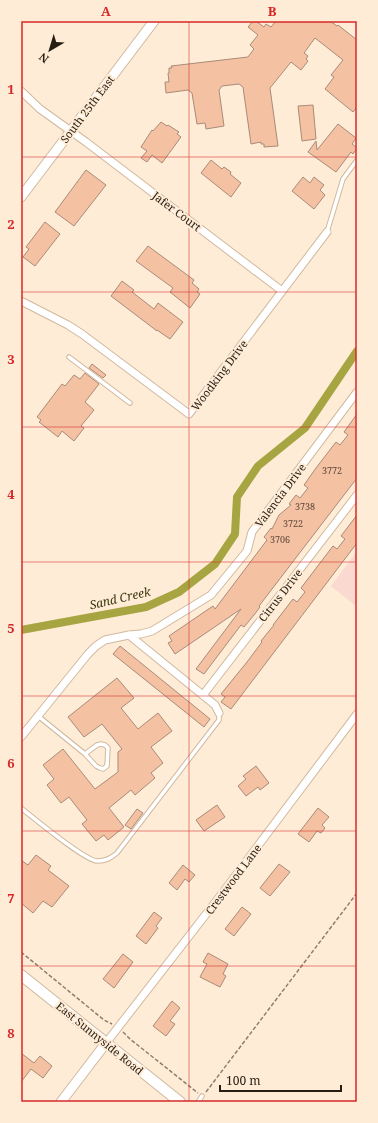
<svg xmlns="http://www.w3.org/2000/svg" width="378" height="1123" font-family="'Noto Serif',serif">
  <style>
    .green { fill: #fad9d1 }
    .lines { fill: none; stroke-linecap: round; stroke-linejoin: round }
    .canal { stroke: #a6a542; stroke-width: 8 }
    .building { fill: #f4c1a2; stroke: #a98b79 }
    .lane-casing { stroke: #d0b99f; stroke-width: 5.5 }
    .street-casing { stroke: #d0b99f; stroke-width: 9 }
    .secondary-casing { stroke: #d0b99f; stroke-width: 11 }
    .primary-casing { stroke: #d0b99f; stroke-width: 12 }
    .path { stroke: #8d7f70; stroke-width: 1.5; stroke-dasharray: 4 2; stroke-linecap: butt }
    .lane { stroke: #fff; stroke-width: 3.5 }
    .street { stroke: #fff; stroke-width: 7 }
    .secondary { stroke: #fff; stroke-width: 9 }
    .primary { stroke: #fff; stroke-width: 10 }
    .grid { fill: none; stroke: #d62828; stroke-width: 1; stroke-opacity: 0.55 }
    .labels { text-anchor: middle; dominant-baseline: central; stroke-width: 4; stroke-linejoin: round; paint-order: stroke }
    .number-label { font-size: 9px; fill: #5a4637 }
    .street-label { font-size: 11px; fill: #261d13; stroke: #ffecd6 }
    .water-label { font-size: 12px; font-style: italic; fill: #39390f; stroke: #ffecd6 }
    .neatline { fill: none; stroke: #d62828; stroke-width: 1.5 }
    .grid-label { font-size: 13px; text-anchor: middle; font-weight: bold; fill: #d62828 }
  </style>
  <rect width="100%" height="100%" fill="#ffecd6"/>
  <path class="green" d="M357 551V607L331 586Z"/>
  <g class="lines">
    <path class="canal" d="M21 630 146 607 179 592 215 564 235 534 237 497 258 466 305 428 357 351"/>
  </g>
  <path class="building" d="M253 21H256L264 27 266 24 271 27 276 21H330L337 26 338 25 357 40V107L353 112 325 89 334 77 331 75 343 60 315 38 304 53 308 56 306 59 308 61 301 70 291 62 270 88 278 146 264 147V144H261V142L251 144 243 87 239 84 222 86 219 90 224 126 206 129 205 123 197 124 192 93 188 90 166 93 165 82H169L168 73H169V68H172L171 66 248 57 254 49 250 45 258 35 248 27Z
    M313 105 316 139 302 141 298 106Z
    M161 122 167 126 168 125 179 132 177 134 181 137 162 163 152 155 147 162 141 158 147 151 141 147 152 130 153 131Z
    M338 124 356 138 352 144 357 148 353 154 351 152 336 172 308 152 316 141 317 150Z
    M211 160 222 169 224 167 231 172 230 174 241 183 231 197 201 173Z
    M86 170 106 185 74 226 55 212Z
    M303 177 310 183 314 177 324 185 320 190 325 195 314 209 292 191Z
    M45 222 60 234 35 266 23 257 29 249 26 247Z
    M148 246 194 280 192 283 199 289 197 292 200 294 190 308 170 292 173 288 136 261Z
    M122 281 134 290 132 292 154 309 158 303 183 322 170 339 157 330V331L111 296Z
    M92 364 106 375 103 378 89 368Z
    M85 373 99 384 85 402 94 410 81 426 84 428 74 441 62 431 58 437 39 422 41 420 37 417 62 384 65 386 74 375 80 379Z
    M357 414V478L259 606 260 607 254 615 244 627 241 625 204 674 196 669 241 609 175 654 168 643 172 641 169 636 213 606 215 609 267 540 264 537 271 528 272 529 279 515 291 505 289 504 296 495 300 498 308 488 304 485 316 468 336 442 340 445 348 435 344 432Z
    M357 515V543L231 709 221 702 225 697 221 694 247 662 262 642 261 641 265 636 274 625H273L293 599 297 602 305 592 301 588 333 546 337 549 345 539 341 536Z
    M120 646 210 719 204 727 113 654Z
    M117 678 134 698 121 708 138 729 158 713 172 731 151 747 163 763 151 773 155 778 135 795 131 790 109 808 124 827 108 840 104 835 96 841 82 824 87 820 69 797 61 803 47 785 54 779 43 765 63 749 95 789 118 772V752L122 749 102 724 84 737 68 717Z
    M256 766 269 783 260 790 258 787 246 796 238 786 246 779 243 776Z
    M217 805 225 817 204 831 196 820Z
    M318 808 329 817 322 825 325 828 321 833 317 831 309 842 298 834Z
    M137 809 143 813 131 829 125 825Z
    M36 855 51 866 48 870 69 886 52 907 43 901 33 913 21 903V860L28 865Z
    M279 864 290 872 270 896 260 888Z
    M183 865 195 875 189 882 185 879 177 890 169 883Z
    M242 907 251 914 234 936 225 929Z
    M154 912 162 918 156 926 158 928 146 944 136 936Z
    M208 953 228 964 223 974 226 976 220 987 200 977 207 964 203 962Z
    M123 954 133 962 114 988 103 979Z
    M172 1001 180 1008 170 1021 175 1024 166 1036 153 1026Z
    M21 1053 34 1063 40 1056 52 1066 43 1078 31 1069 21 1082Z"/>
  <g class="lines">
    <defs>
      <path id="lane" d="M327 232 343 179 357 160
        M69 357 130 403
        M38 716 85 754 96 766 100 768 103 769 107 766 108 748 105 745 101 744 97 745 85 754
        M21 808C35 819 84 860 97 861 106 861 111 858 117 853L219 720V714
        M198 1102 202 1096"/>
      <path id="street" d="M21 91 40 109 86 142 282 291
        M21 301 68 325 82 334 189 414 327 232
        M129 635 215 705 219 713
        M203 695 357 495
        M21 737 88 654 96 646 105 640 129 635 141 634 152 631 211 595 247 551 252 532 357 392
        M106 1043 224 891 357 714"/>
      <path id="secondary" d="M21 197 154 21
        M61 1102 106 1043"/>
      <path id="primary" d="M21 975 180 1102"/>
    </defs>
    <use href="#lane" class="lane-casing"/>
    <use href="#street" class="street-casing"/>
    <use href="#secondary" class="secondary-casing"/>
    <use href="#primary" class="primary-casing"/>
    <path class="path" d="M21 952 104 1020 112 1024
      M123 1032 130 1039 198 1093
      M206 1092 357 893"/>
    <use href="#lane" class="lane"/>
    <use href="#street" class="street"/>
    <use href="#secondary" class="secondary"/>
    <use href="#primary" class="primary"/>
  </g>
  <path class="grid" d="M189 21V1102M21 157H357M21 292H357M21 427H357M21 562H357M21 696H357M21 831H357M21 966H357"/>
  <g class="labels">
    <g class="number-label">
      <text x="332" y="470">3772</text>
      <text x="305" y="506">3738</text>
      <text x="293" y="523">3722</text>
      <text x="280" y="539">3706</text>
    </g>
    <g class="street-label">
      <text transform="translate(87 109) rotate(-53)">South 25th East</text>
      <text transform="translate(177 211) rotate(37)">Jafer Court</text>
      <text transform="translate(219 375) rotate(-53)">Woodking Drive</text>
      <text transform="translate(280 495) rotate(-53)">Valencia Drive</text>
      <text transform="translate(280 595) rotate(-52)">Citrus Drive</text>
      <text transform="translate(233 879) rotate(-53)">Crestwood Lane</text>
      <text transform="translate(100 1038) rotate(39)">East Sunnyside Road</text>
    </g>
    <g class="water-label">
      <text transform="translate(120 598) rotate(-13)">Sand Creek</text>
    </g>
  </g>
  <rect width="378" height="1123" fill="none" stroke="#ffecd6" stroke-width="44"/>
  <g transform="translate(50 50) rotate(218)" stroke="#ffecd6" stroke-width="3" paint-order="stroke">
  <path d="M0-3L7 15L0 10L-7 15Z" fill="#261d13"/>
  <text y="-6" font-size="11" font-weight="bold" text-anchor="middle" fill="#261d13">N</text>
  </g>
  <path d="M220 1085v6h121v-6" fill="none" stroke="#261d13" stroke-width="2"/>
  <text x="226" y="1085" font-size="12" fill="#261d13" stroke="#ffecd6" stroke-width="3" paint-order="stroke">100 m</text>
  <rect x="22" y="22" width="334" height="1079" class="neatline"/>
  <g class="grid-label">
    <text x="106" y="16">A</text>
    <text x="272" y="16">B</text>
    <text x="11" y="94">1</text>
    <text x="11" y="229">2</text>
    <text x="11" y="364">3</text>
    <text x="11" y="499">4</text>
    <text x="11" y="633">5</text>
    <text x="11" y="768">6</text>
    <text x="11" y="903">7</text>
    <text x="11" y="1038">8</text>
  </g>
</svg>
